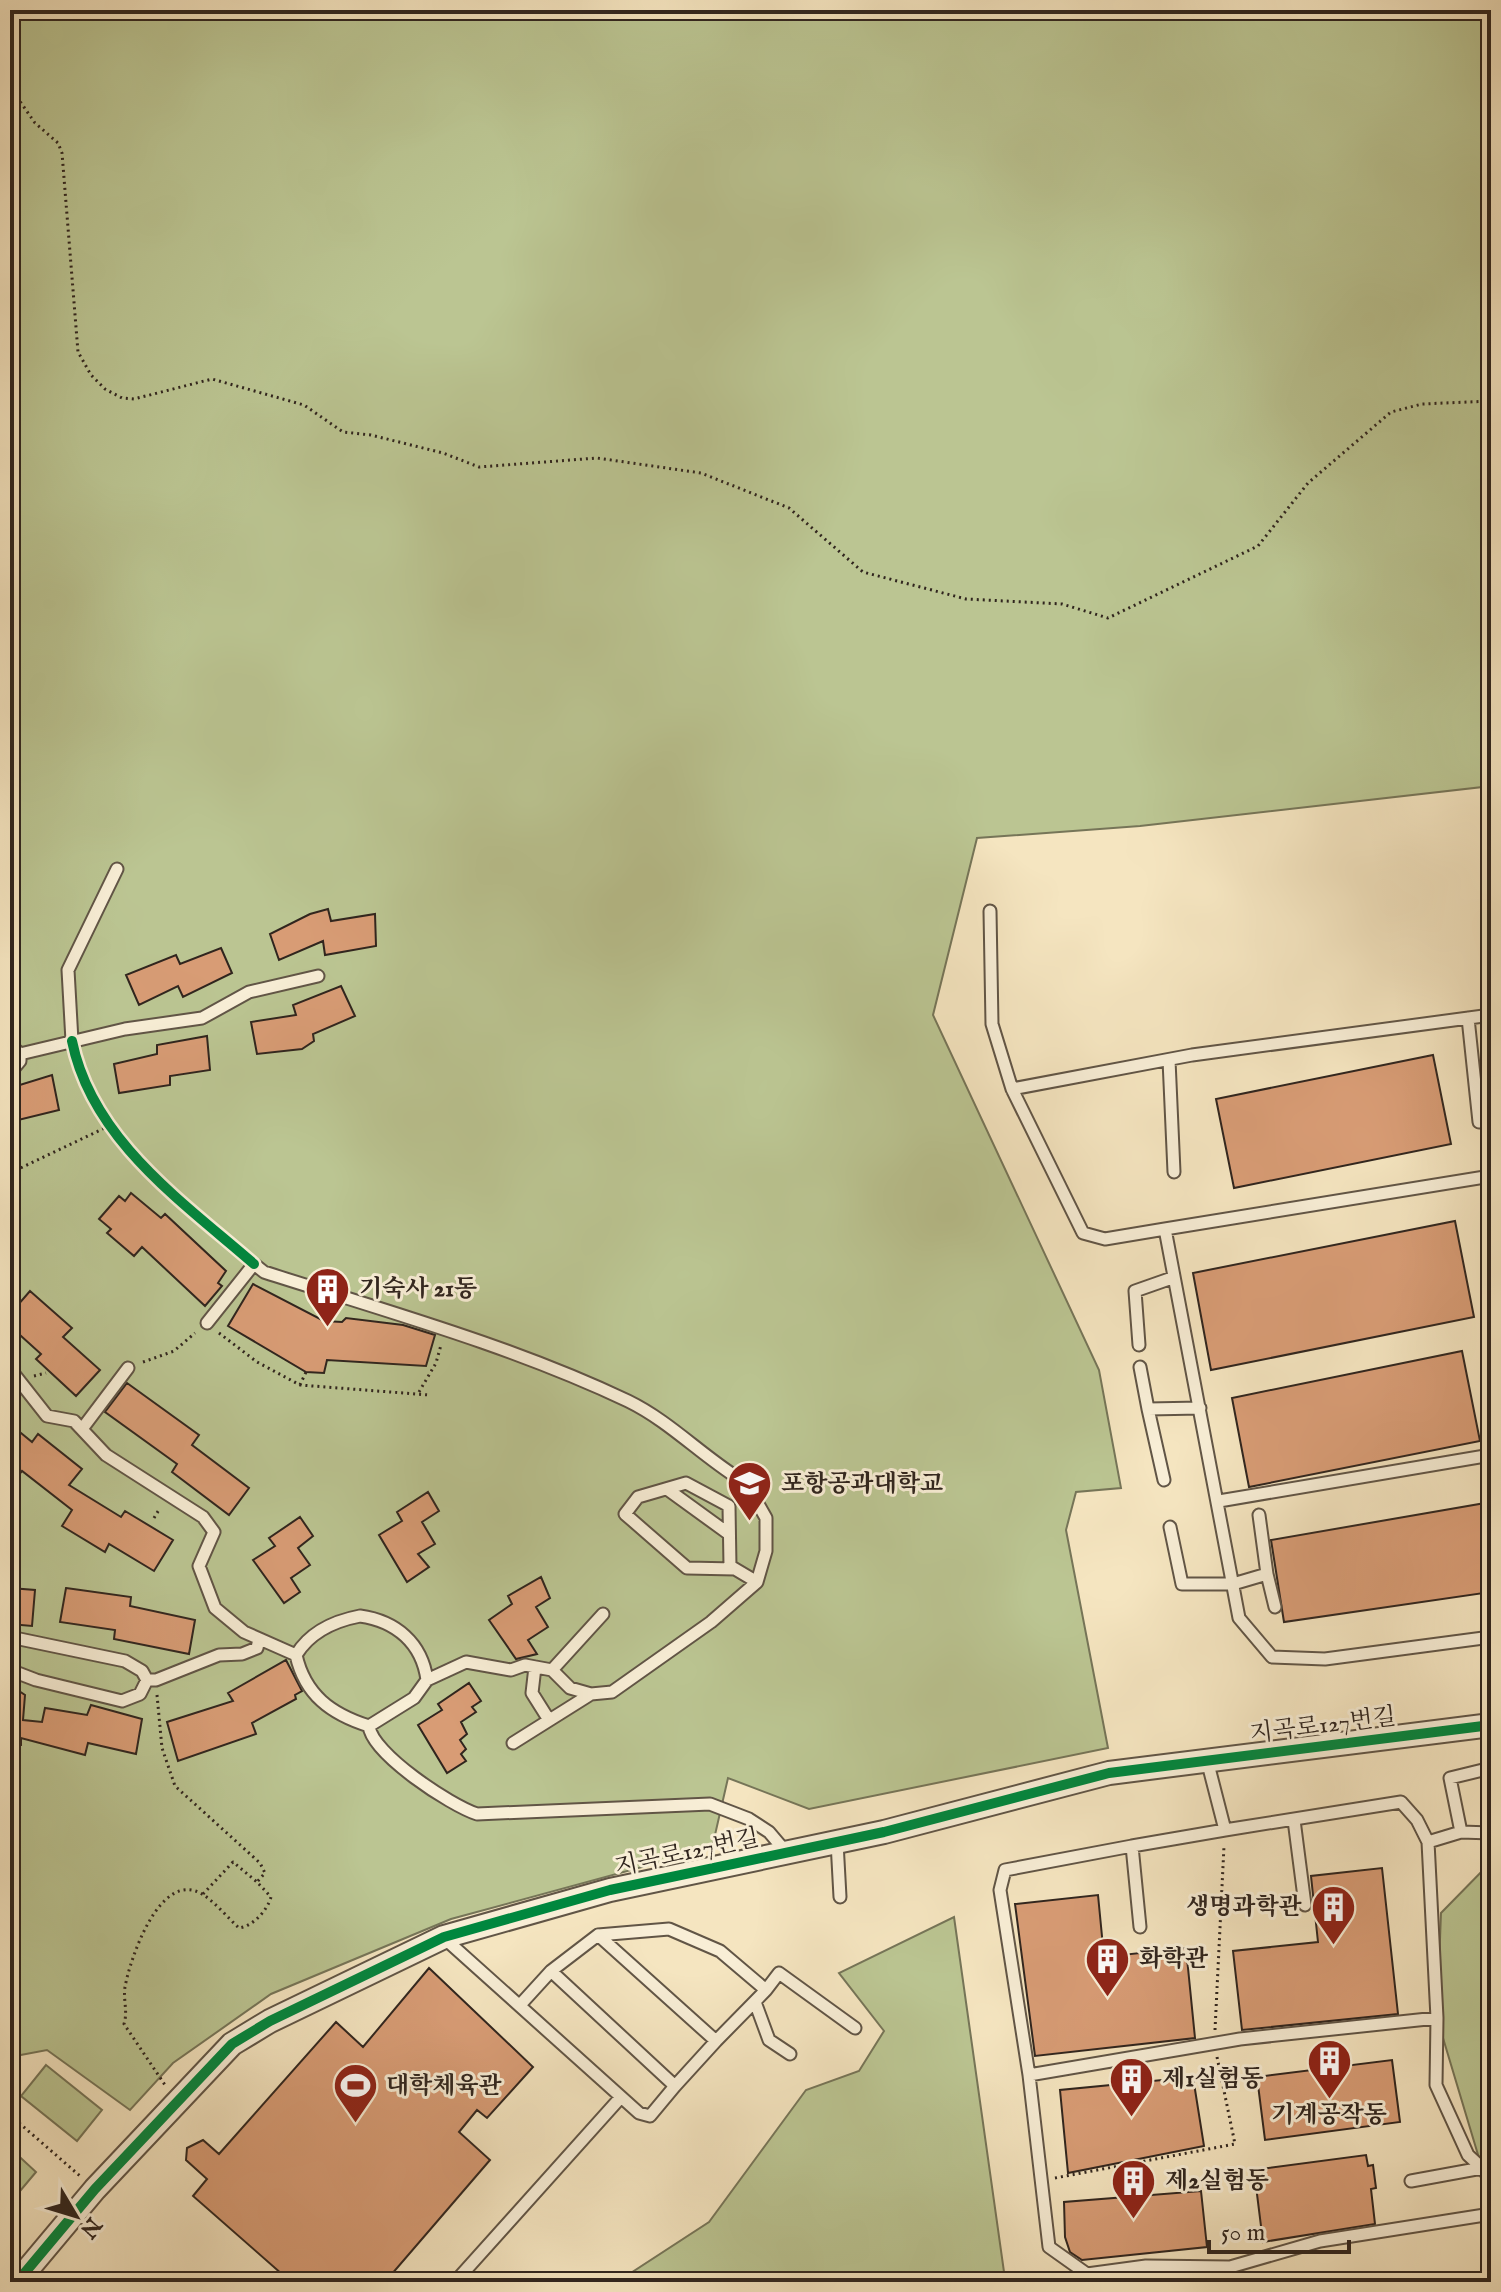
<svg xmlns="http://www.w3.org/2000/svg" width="1501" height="2292" font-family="'IM FELL English','Noto Serif KR',serif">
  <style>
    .green { fill: #bbc592; stroke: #767558; stroke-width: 2 }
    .building { fill: #d89c75; stroke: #30251e; stroke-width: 2 }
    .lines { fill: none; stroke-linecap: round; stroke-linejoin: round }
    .lane-casing { stroke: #615546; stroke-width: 15 }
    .street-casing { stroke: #615546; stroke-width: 26 }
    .path { stroke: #30251e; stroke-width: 3; stroke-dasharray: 2 4; stroke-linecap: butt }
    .lane { stroke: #f8eed6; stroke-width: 11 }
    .street { stroke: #f8eed6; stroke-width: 22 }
    .cycleway-casing { stroke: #f8eed6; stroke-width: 15 }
    .cycleway { stroke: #00873e; stroke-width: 10 }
    .labels { text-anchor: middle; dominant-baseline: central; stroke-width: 6; stroke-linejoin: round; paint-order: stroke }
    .poi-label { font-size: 24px; font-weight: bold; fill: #30251e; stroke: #f8eed6; text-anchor: start }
    .street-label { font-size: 24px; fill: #30251e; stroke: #f8eed6 }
  </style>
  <rect width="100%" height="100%" fill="#f5e5c0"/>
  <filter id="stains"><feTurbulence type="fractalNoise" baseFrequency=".0025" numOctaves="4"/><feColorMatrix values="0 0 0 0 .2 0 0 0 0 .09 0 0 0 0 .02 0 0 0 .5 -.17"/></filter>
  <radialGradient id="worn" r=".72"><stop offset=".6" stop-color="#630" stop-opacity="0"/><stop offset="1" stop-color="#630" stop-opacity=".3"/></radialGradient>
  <path class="green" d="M10 10H1491V786L1140 826 977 838 933 1015 1099 1370 1121 1488 1076 1492 1066 1530 1108 1748 809 1809 728 1778 712 1848 451 1919 271 1994 173 2063 130 2110 47 2050 10 2057Z
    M1491 1862V2179L1482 2168 1437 2018 1441 1913Z
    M954 1917 1005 2279 1012 2282H617L709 2222 806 2090 859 2071 884 2031 839 1973Z
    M46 2065 102 2110 77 2141 21 2096Z
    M10 2148 36 2172 10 2203Z"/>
  <path class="building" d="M328 909 331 921 375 914 376 946 325 955 323 941 279 960 270 934 310 914Z
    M221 948 232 973 183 997 178 986 139 1005 126 975 176 955 180 964Z
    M341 986 355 1016 313 1034 314 1041 302 1049 257 1054 251 1022 296 1015 293 1005Z
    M207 1036 210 1070 170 1076V1085L119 1093 114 1064 157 1054V1045Z
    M1433 1055 1451 1144 1234 1188 1216 1099Z
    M52 1075 59 1110 10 1122V1088Z
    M131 1193 161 1218 165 1214 226 1271 218 1283 222 1286 205 1306 142 1247 134 1256 107 1233 111 1229 99 1219 119 1196 125 1201Z
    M1455 1221 1474 1317 1211 1370 1193 1273Z
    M253 1284 324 1321 342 1322 346 1318 403 1325 435 1335 426 1366 327 1360 324 1373 306 1372 228 1326Z
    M30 1291 72 1328 63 1337 100 1370 76 1396 36 1359 41 1354 10 1326V1314Z
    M1462 1351 1480 1441 1249 1487 1232 1398Z
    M127 1383 199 1435 192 1445 249 1488 229 1515 172 1472 177 1464 105 1412Z
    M10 1424 32 1442 38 1434 82 1469 69 1485 121 1517 125 1511 173 1540 154 1571 109 1544 105 1552 62 1526 72 1510 22 1471 10 1485Z
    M428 1492 439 1511 422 1522 435 1544 418 1554 429 1567 407 1582 379 1535 402 1521 397 1512Z
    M1491 1502V1592L1284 1622 1271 1540Z
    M300 1517 313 1536 298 1548 310 1565 291 1578 300 1592 284 1603 253 1560 275 1546 269 1538Z
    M541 1577 550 1598 536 1607 548 1627 528 1640 537 1654 516 1659 489 1620 512 1604 508 1596Z
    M10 1588 35 1590 32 1626 10 1624Z
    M66 1588 131 1597 130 1606 195 1620 189 1654 114 1639 115 1630 60 1622Z
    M286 1660 302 1691 295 1695 296 1699 252 1723 256 1734 178 1761 167 1722 233 1701 228 1693Z
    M469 1683 481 1701 472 1707 476 1712 461 1722 467 1734 460 1740 466 1749 461 1754 466 1761 447 1773 418 1725 442 1710 438 1704Z
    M10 1685 25 1695 23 1720 42 1722 45 1708 87 1715 91 1705 142 1719 136 1754 88 1743 85 1755 21 1738V1745L10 1744Z
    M1382 1868 1398 2014 1242 2030 1233 1951 1318 1942 1311 1876Z
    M1098 1895 1104 1957 1186 1948 1195 2038 1035 2056 1015 1904Z
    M429 1968 533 2067 487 2118 477 2110 459 2132 490 2160 385 2282H291L193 2196 207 2179 186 2160 187 2148 203 2140 219 2154 336 2022 363 2047Z
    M1392 2060 1400 2122 1265 2140 1257 2077Z
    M1193 2077 1204 2146 1068 2173 1060 2090Z
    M1366 2155 1368 2166 1373 2165 1376 2188 1371 2189 1375 2224 1263 2242 1254 2170Z
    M1201 2191 1207 2247 1082 2260 1070 2252 1065 2237 1064 2202Z"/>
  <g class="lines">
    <defs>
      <path id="lane" d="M990 911 992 1024 1012 1089 1083 1233 1105 1239 1165 1229
        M1468 1018 1479 1122 1491 1121
        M72 1041 68 970 117 869
        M10 1044 20 1054
        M20 1054 125 1029 202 1018 249 992 318 976
        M1169 1060 1174 1172
        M10 1073 20 1061V1054
        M1012 1089 1192 1055 1491 1015
        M1491 1176 1165 1229 1239 1618 1272 1657 1325 1659 1491 1637
        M207 1323 254 1264 264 1272C386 1311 512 1346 628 1401 669 1421 700 1454 738 1478L749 1488 766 1518V1551L757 1582 711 1622 612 1692 591 1694 570 1688 552 1670 525 1665 511 1670 466 1662 427 1680
        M1139 1345 1135 1291 1172 1278
        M1140 1367 1148 1409
        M10 1369 47 1416 74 1421 106 1455 203 1517 214 1532 199 1566 215 1608 244 1632 296 1655
        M82 1429 128 1368
        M1164 1480 1148 1409 1200 1408
        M667 1489 729 1534
        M1219 1501 1491 1455
        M1170 1527 1182 1584H1233L1267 1574 1259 1515
        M735 1569 687 1568 625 1514 638 1497 686 1483 729 1506 730 1566 757 1582
        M1267 1574 1275 1607
        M360 1616C396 1621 422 1643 427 1680L414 1698 369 1726C331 1714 305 1695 296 1655 310 1632 334 1621 360 1616Z
        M10 1637 125 1661 142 1671 147 1680 140 1694 122 1701 36 1680 10 1670
        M535 1667 532 1693 549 1720
        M552 1670 603 1614
        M147 1680H156L219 1655 242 1654 257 1648 259 1639
        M369 1726C372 1754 450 1805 477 1814L710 1804 749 1819 769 1832 786 1852
        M513 1743 591 1694
        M1207 1760 1225 1830 1401 1802 1417 1820 1428 1842 1461 1832
        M1491 1768 1450 1778 1461 1832 1491 1833
        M1294 1820 1305 1905
        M837 1842 840 1897
        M1132 1846 1005 1870 1000 1890 1029 2075 1240 2039 1437 2018 1428 1842
        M1140 1927 1132 1846 1225 1830
        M598 1935 669 1929 720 1951 766 1990 716 2041
        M444 1938 639 2113 650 2116 675 2086 551 1971 520 2005
        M551 1971 598 1935 716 2041 675 2086
        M766 1990 779 1973 855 2028
        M755 2002 769 2040 790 2054
        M1029 2075 1049 2247 1087 2274 1146 2266 1230 2267 1320 2241 1491 2214
        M1482 2168 1491 2180
        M1411 2181 1482 2168 1468 2155 1436 2085 1437 2018
        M455 2282 621 2097
        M1470 2282 1491 2277"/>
      <path id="street" d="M17 2282 95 2189 232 2044 270 2021 444 1937 610 1890 884 1832 1109 1773 1491 1725"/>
    </defs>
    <use href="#lane" class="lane-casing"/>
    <use href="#street" class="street-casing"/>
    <path class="path" d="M10 87 35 123 58 143 62 153 78 352 91 375 105 389 122 398 134 399 212 379 304 405 343 432 371 435 443 453 479 467 597 458 701 473 789 508 863 572 966 599 1062 604 1108 618 1258 546 1308 483 1391 412 1422 404 1491 401
      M10 1173 111 1125
      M10 1262V1286
      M219 1333 257 1362 300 1385 429 1395
      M143 1362 174 1351 195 1333
      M34 1376 46 1373
      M300 1385 306 1372
      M419 1392 436 1363 441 1345
      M154 1518 160 1508
      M157 1695 162 1748 175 1786 260 1863 265 1873 257 1882 271 1897C267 1911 253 1926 239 1928 228 1918 215 1902 202 1894 160 1869 130 1959 125 1987 123 2000 128 2011 124 2024L165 2085
      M203 1894 233 1862 257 1882
      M1215 2030 1224 1846
      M10 2115 80 2176
      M1055 2178 1235 2144 1217 2057"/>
    <use href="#lane" class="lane"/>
    <use href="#street" class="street"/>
    <defs>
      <path id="cycleway" d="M72 1041C92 1140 183 1202 254 1264
        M17 2282 95 2189 232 2044 270 2021 444 1937 610 1890 884 1832 1109 1773 1491 1725"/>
    </defs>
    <use href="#cycleway" class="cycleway-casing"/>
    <use href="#cycleway" class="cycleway"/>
  </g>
  <defs>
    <symbol id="building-pin" viewBox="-11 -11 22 30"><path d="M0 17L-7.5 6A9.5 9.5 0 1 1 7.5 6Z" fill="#8f2418" stroke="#f8eed6"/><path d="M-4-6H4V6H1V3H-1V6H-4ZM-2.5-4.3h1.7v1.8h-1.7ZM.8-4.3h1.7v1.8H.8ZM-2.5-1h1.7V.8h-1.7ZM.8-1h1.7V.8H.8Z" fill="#fff"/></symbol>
    <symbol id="university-pin" viewBox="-11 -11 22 30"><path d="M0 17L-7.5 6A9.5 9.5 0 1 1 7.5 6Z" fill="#8f2418" stroke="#f8eed6"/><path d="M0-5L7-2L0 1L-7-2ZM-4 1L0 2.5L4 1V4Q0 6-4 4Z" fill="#fff"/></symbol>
    <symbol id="stadium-pin" viewBox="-11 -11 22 30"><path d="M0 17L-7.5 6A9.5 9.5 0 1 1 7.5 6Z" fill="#8f2418" stroke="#f8eed6"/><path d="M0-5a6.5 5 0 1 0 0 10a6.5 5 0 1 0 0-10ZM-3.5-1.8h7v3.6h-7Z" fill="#fff"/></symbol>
  </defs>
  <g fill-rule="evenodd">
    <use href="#building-pin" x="302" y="1264" width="51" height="69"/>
    <use href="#university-pin" x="724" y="1458" width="51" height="69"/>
    <use href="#building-pin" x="1308" y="1882" width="51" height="69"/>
    <use href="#building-pin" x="1082" y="1934" width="51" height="69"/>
    <use href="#building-pin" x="1304" y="2036" width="51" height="69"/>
    <use href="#building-pin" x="1106" y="2054" width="51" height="69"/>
    <use href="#stadium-pin" x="330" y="2060" width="51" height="69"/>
    <use href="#building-pin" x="1108" y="2156" width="51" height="69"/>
  </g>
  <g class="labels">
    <g class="poi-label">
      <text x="359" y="1289">기숙사 21동</text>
      <text x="781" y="1484">포항공과대학교</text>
      <text x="1302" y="1907" text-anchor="end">생명과학관</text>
      <text x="1139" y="1959">화학관</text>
      <text x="1162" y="2079">제1실험동</text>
      <text x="386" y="2086">대학체육관</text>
      <text x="1329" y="2115" text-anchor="middle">기계공작동</text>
      <text x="1165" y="2181">제2실험동</text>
    </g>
    <g class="street-label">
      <text transform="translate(1323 1726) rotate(-7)">지곡로127번길</text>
      <text transform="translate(687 1853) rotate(-12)">지곡로127번길</text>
    </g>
  </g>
  <rect width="1501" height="2292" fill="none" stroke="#f5e5c0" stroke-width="40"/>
  <rect x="12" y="12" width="1477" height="2268" fill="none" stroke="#30251e" stroke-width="4"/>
  <rect x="20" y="20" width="1461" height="2252" fill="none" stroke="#30251e" stroke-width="2"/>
  <g transform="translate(76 2216) rotate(128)" stroke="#f8eed6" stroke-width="6" paint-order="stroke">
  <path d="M0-6L14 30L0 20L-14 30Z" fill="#30251e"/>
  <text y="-12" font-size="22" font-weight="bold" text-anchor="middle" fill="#30251e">N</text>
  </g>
  <path d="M1209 2240v12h140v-12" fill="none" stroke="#30251e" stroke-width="4"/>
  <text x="1221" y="2240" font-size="24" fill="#30251e" stroke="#f8eed6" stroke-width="6" paint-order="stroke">50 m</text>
  <rect width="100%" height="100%" filter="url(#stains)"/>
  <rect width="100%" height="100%" fill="url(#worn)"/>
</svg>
